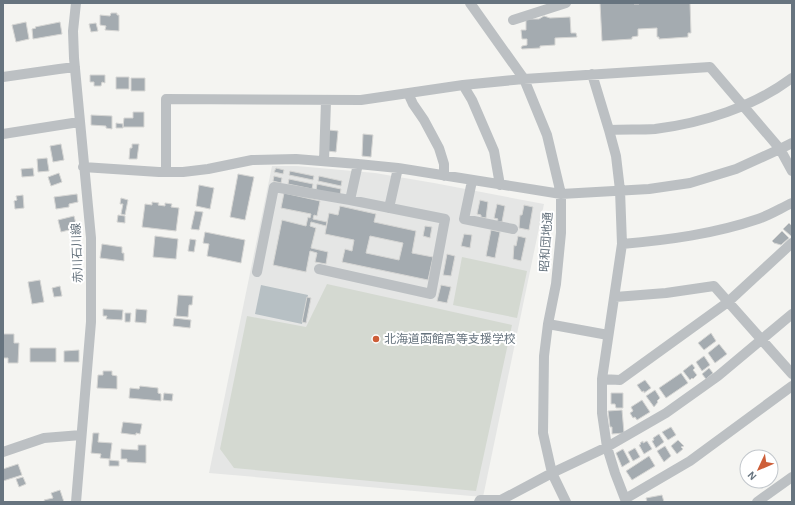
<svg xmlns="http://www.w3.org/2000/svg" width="795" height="505" font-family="'Alegreya Sans','Noto Sans JP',sans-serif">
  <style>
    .built { fill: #e5e6e5 }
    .green { fill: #d4d9d1 }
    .water { fill: #b7c0c4 }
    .building { fill: #a4abb0; stroke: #d6d6d4; fill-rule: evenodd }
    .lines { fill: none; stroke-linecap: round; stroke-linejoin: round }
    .minor { stroke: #bcc0c3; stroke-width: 10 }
    .poi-dot { fill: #cd5e38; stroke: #fff; stroke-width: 1.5 }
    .labels { text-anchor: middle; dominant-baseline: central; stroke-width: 4; stroke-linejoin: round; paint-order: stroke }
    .street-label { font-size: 12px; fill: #67747f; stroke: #fff }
    .poi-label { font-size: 12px; fill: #67747f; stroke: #fff; text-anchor: start }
  </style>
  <rect width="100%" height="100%" fill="#f4f4f1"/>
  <path class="built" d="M272 166H297L375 173 434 183 544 204 483 497 209 473Z"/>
  <path class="green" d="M462 257 527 271 517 318 453 305Z
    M327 284 512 325 476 491 234 468 220 449 247 316 306 327Z"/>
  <path class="water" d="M261 285 308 295 302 324 255 314Z"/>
  <path class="building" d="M600 3H634V4H639V3H690L691 33H688V37L659 39V37H657V28L638 29V36L632 37V39L602 41Z
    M111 13H117V15H119V31L105 30 106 26 100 25V15L110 16Z
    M544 16 550 18 570 17 571 33H576L577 37 555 38V45L540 46V48L522 49 521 48 522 46 527 45V39H522L521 30H526V19H539Z
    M26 22 29 39 16 42 12 25Z
    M60 22 62 34 33 39 32 29 36 28 35 27Z
    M96 23 98 31 91 32 89 24Z
    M90 75H105V83L102 82 101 86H94V82H90Z
    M116 77H129V89H116Z
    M131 78H145V91H131Z
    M133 112H144V127H123L124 118H133Z
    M91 115 112 116V129L106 128V126L91 125Z
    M116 123 123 124V128H116Z
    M329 130 338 131 336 152 327 151Z
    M363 134 373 135 371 157 362 156Z
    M61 144 64 160 53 162 50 146Z
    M132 144H139L137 159H129L130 148H132Z
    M47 158 49 171 38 172 37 159Z
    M33 168 34 176 22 177 21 169Z
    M276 168 284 170 283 174 274 172Z
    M290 171 314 176 313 180 289 175Z
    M59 173 62 182 51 186 48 177Z
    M238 174 254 177 245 220 230 217Z
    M274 176 282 178 281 183 273 181Z
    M319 176 342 181 341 186 318 181Z
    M289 179 313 184 312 189 288 184Z
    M317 184 341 189 340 195 316 190Z
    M199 185 214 188 210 209 196 206Z
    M284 193 320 201 317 216 314 215 313 219 327 222 326 226 311 222 310 226 316 228 311 248 328 252 326 264 315 262 317 253 310 251 306 272 273 265 282 220 306 226 308 217 310 218 311 214 281 208Z
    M77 194 78 202 69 204V207L56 209 54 197Z
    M23 195 24 208 15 209 14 201 17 200 16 196Z
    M121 198 128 200 125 215 121 214 123 204H120Z
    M480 200 488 202 486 218 481 217V215L477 214Z
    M152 202 159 203 158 205 165 206V203L172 204 171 207 179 208 176 231 142 227 145 204 152 205Z
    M497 204 505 206 502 222 497 221 498 219 494 218Z
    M524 205 533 207 529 230 519 228 520 215H522Z
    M340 206 376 214 374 222 416 231 412 253 433 257 428 280 342 262 345 249 352 251 354 240 325 234 329 213 338 215ZM370 236 403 243 399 260 366 253Z
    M195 211 203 212 199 230 191 229Z
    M118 215 125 216V223L117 222Z
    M74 216 77 228 61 232 58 220Z
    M789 223 792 226V235L791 236 783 229Z
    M425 226 432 227 430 238 423 236Z
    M491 230 500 232 495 258 486 256Z
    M782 231 789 238 781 245 774 243 772 241Z
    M205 232 245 240 241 263 207 256 209 244 203 243Z
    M464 234 472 235 470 248 461 246Z
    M155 236 178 239 176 259 153 257Z
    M518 236 526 238 521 261 513 259 514 245 516 246Z
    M190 239 196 240 194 252 188 251Z
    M102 244 122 247V253H124V261L100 258Z
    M447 254 455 256 451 276 443 275Z
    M40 280 44 302 32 304 28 282Z
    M441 285 451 287 447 303 437 301Z
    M60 286 62 296 54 297 52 288Z
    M178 295 193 296 192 305H189L188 317 176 316Z
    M307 297 311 298 306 323 302 322Z
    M103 309 123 310 122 320 106 319 107 316H103Z
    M136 309 147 310 146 323 135 322Z
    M125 313H131L130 322H125Z
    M174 318 191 320 190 328 173 326Z
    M711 333 716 341 704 350 698 343Z
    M3 334H14V343H19L18 363H8V358H3Z
    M719 344 727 354 715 363 708 353Z
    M30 348H56V362H30Z
    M79 350V362H64V351Z
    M704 356 710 365 702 371 696 362Z
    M692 364 695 368 693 370 697 375 693 379 692 378 690 380 683 371Z
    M709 368 713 373 706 379 702 374Z
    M103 371H112V375L117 376V389L97 388 98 375H103Z
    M681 373 688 383 666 398 659 388Z
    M645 380 651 388 644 393V391L642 392 637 385Z
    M140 386 158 388V393L161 394V401L129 398 130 388 139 389Z
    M655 390 660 398 657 401 658 402 654 407 646 396Z
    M164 393 173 394 172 401 163 400Z
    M611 393H623V408H616L615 404H611Z
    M642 400 650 412 637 420 635 417 633 418 630 413 633 411 631 407Z
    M622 410 624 433 612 434V427H610L608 411Z
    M123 422 142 424 140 434 136 433V435L121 433Z
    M671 427 676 435 668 440 662 432Z
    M93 433H99L98 442 112 443 110 459 100 458 101 454 91 453Z
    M659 434 664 442 656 448 652 441 654 440 653 438Z
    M678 440 684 446 681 447 683 449 677 454 671 446Z
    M643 441V443L647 441 652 449 644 454 639 445 641 444 640 443Z
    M138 445H146V463L127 462V459H121V449L138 450Z
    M665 446 671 456 664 462 657 451Z
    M635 448 640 457 633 461 628 452Z
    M623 449 630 462 622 467 616 453Z
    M649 456 655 466 632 480 626 471Z
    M109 460 119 461V466H109Z
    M18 464 22 475 3 481V469Z
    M23 477 26 484 19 487 16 479Z
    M60 490 64 502H45L44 500 53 498 51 493Z
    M662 495 664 502H647L646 498Z"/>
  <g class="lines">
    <path class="minor" d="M470 3 524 79 547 135 561 194V233L556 284 548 324 544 356 543 433 552 473 566 502
      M513 20 566 3
      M592 74 609 130 616 156 620 190 622 244 602 379V413L607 447 615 473 625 499 690 461 792 386
      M3 77 59 69 75 67
      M463 85 472 100 494 151 500 185
      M408 93 413 104 424 120 439 148 444 164V176
      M609 130C625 129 640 130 655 129 703 123 753 107 792 78
      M3 134 79 122
      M324 161 326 101
      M83 167 159 172H183L208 169 252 160 296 159 358 164 398 168 561 194 649 189 690 183 736 169 780 149 792 143
      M166 172V99L361 100 463 85 524 79 710 67 780 149 792 171
      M472 181 464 219 513 229
      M350 200 358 164
      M389 208 398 168
      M622 244C668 240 714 234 758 219 770 215 781 208 792 203
      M257 272 274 187 350 200 445 219 431 294 319 269
      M615 297 666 293 714 286 792 374
      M548 324 608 335
      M602 379 620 380 728 302 792 243
      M3 452 44 438 81 435
      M76 502 91 322V238L74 58 73 31 76 3
      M479 502 480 500H501L552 473 607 447 666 413 718 376 792 314
      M757 502 792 477"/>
  </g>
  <circle class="poi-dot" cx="376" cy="339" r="4"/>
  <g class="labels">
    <g class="street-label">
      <text transform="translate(546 242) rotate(-86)">昭和団地通</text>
      <text transform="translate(77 253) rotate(-92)">赤川石川線</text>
    </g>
    <g class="poi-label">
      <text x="384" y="339">北海道函館高等支援学校</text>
    </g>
  </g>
  <rect width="795" height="505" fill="none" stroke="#67747f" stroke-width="8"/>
  <g transform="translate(759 469) rotate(226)"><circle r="19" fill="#ffffff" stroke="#c2c7cc"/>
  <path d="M0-3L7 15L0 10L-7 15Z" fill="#cd5e38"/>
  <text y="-6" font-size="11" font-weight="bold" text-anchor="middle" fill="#67747f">N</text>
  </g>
</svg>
